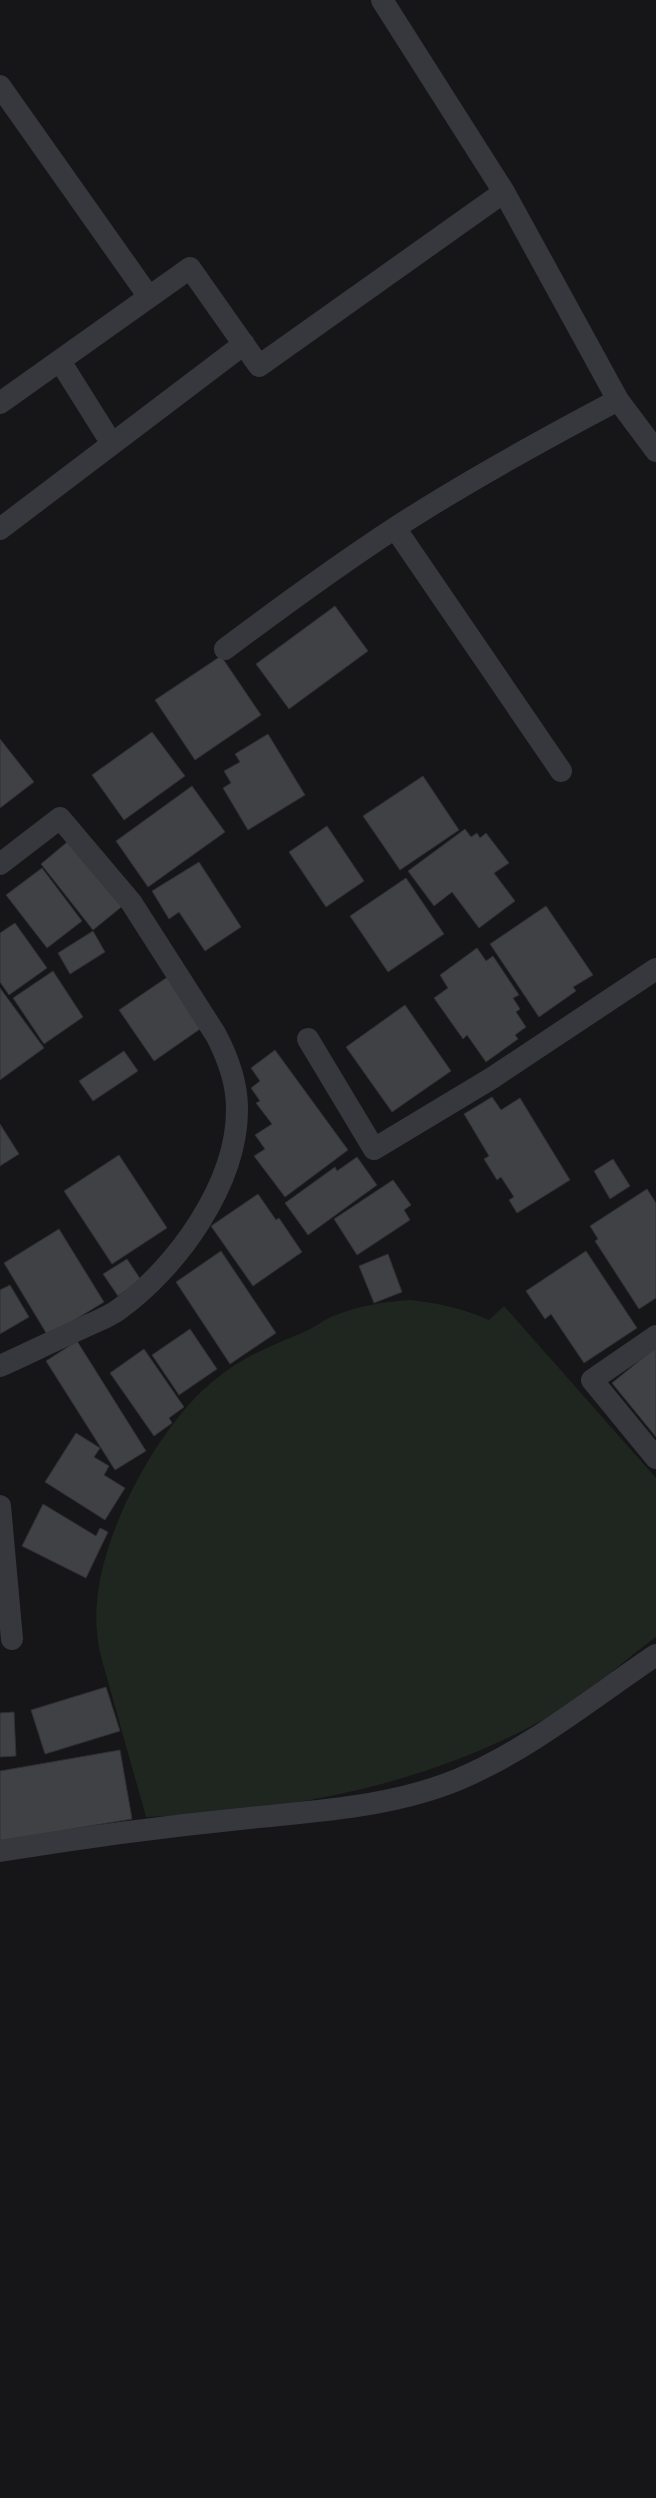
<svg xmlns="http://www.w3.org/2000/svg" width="656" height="2498" font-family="'Source Sans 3',sans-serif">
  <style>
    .green { fill: #1e261f }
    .building { fill: #404145; stroke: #303034 }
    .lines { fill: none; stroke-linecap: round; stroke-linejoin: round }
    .street { stroke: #37383d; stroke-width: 22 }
  </style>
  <rect width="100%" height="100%" fill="#161618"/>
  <path class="green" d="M410 1300C438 1303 462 1308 489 1320L504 1306 656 1478V1637C621 1662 592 1692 555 1713 431 1785 288 1812 146 1817L100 1653C96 1633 95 1614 98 1593 106 1524 162 1420 217 1378 244 1356 273 1345 304 1332 314 1328 322 1321 331 1317 357 1306 382 1302 410 1300Z"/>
  <path class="building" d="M335 606 368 651 289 709 256 664Z
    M221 656 261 715 195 760 155 700Z
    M152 732 185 776 124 820 92 775Z
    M268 734 305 795 248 830 223 788 231 783 224 771 240 762 235 754Z
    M0 739 34 782 0 808Z
    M423 776 459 830 400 870 363 816Z
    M192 786 225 832 148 887 116 841Z
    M327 826 364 881 326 907 289 852Z
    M465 829 471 837 477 833 480 838 486 833 509 863 494 873 515 901 479 928 452 892 434 906 408 871Z
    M72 838 125 904 93 930 41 864Z
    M199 862 241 927 205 951 179 912 169 919 152 891Z
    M42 868 82 921 47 948 6 895Z
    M406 878 444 934 388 972 350 916Z
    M546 906 593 975 573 987 576 991 539 1017 490 944Z
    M15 923 47 968 9 995 0 982V933Z
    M93 931 105 952 70 974 58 953Z
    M477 948 486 961 493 956 519 995 513 998 520 1009 516 1012 526 1027 515 1035 518 1039 486 1062 467 1035 463 1039 434 998 448 988 440 975Z
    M53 971 83 1017 44 1044 13 998Z
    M169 976 203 1027 154 1061 119 1010Z
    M0 988 44 1048 0 1080Z
    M405 1005 451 1071 392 1112 346 1047Z
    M275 1050 348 1150 285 1197 254 1156 265 1149 255 1135 272 1124 256 1103 260 1101 251 1088 260 1081 251 1068Z
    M124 1051 138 1071 93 1101 79 1081Z
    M492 1097 501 1110 520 1098 570 1180 517 1213 509 1200 514 1197 501 1177 497 1180 484 1159 489 1156 464 1114Z
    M0 1124 19 1154 0 1166Z
    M119 1155 167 1228 112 1264 64 1191Z
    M357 1157 377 1185 308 1235 285 1203 335 1167 337 1171Z
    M613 1159 630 1186 610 1199 594 1171Z
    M393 1180 411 1205 404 1210 410 1220 357 1255 334 1219Z
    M647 1189 656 1203V1298L639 1309 595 1241 598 1239 590 1226Z
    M258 1194 276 1220 279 1218 302 1252 253 1286 211 1226Z
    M59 1229 104 1302 48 1336 4 1263Z
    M221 1251 276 1333 230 1364 176 1282Z
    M586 1251 637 1328 584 1363 551 1314 545 1319 526 1291Z
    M388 1254 402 1292 374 1303 359 1266Z
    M127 1259 141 1280 118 1296 103 1274Z
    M10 1285 29 1317 0 1334V1290Z
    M190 1329 217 1369 179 1395 152 1355Z
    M77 1341 146 1451 115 1470 46 1361Z
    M655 1348 656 1349V1437L612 1383Z
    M144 1349 184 1407 169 1418 172 1423 154 1436 110 1373Z
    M76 1433 100 1448 94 1457 109 1466 104 1475 125 1488 105 1520 45 1482Z
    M43 1504 96 1536 100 1528 108 1532 86 1578 22 1546Z
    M106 1687 120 1731 45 1754 31 1710Z
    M14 1712 16 1756 0 1757V1713Z
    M120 1750 132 1819 0 1841V1771Z"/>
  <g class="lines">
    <path class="street" d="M382 0 504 192 618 400 656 451
      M0 86 149 297
      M60 361 112 444
      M0 403 190 268 259 366 504 192
      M395 528 561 771
      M0 529 244 344
      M225 649C281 607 337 566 395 528 467 481 542 440 618 400
      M0 864 60 818 131 902 216 1035C228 1058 237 1082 237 1108 238 1183 177 1268 118 1310 107 1318 92 1323 80 1329 53 1341 27 1354 0 1366
      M308 1039 374 1149 492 1078 656 969
      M656 1336 592 1380 656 1458
      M0 1506 12 1639
      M0 1851C79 1838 160 1827 240 1819 313 1811 388 1808 457 1780 529 1750 592 1698 656 1655"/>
  </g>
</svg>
